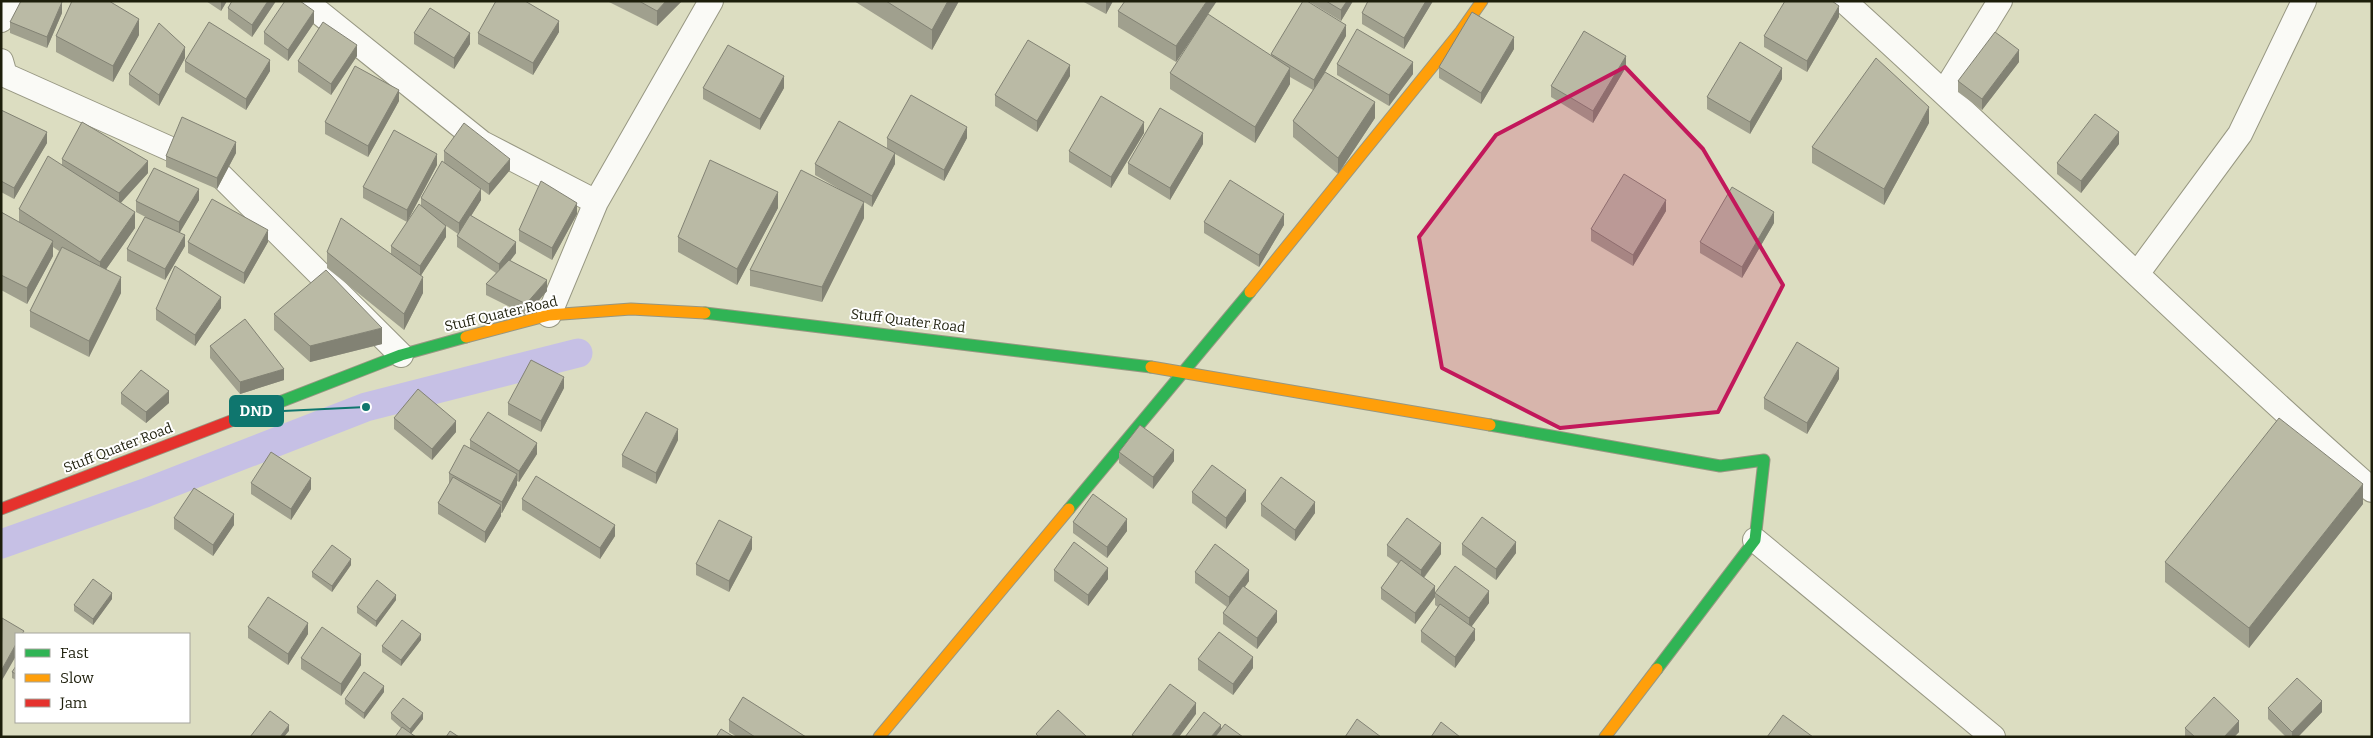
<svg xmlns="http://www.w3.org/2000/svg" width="2373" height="738" font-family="Bitter,serif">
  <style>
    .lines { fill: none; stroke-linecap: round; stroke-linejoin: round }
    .canal { stroke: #c6c0e5; stroke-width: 29 }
    .street-casing { stroke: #979782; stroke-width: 26 }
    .fast-casing { stroke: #979782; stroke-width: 13 }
    .slow-casing { stroke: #979782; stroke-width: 13 }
    .jam-casing { stroke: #979782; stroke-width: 13 }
    .street { stroke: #fafaf6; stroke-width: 24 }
    .fast { stroke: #30b455; stroke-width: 11 }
    .slow { stroke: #ff9f0a; stroke-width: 11 }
    .jam { stroke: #e5322d; stroke-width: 11 }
    .wall { fill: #a0a08e }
    .shaded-wall { fill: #828274 }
    .building { fill: #babaa5; stroke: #828274 }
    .marked { fill: #c2185b; fill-opacity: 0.2; stroke: #c2185b; stroke-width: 4; stroke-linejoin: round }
    .labels { text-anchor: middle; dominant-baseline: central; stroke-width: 4; stroke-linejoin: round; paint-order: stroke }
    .street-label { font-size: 14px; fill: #1d1e0b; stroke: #fff }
    .leader { fill: none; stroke: #0f766e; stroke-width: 2 }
    .callout-dot { fill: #0f766e; stroke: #fff; stroke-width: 2 }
    .callout { fill: #0f766e; stroke: #0f766e; stroke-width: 2 }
    .callout-label { font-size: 15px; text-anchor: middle; font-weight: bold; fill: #fff }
  </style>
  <rect width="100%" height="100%" fill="#dcddc1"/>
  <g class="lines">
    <path class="canal" d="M1 544 145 493 366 407 578 353"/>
    <defs>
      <path id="street" d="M305 1 482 143 596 202
        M1844 1C2022 162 2192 331 2372 490
        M1 20 18 1
        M1 61 5 75 213 168 401 355
        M1944 92 2000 1
        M2137 274 2240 134 2304 1
        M549 315 596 202 711 1
        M1755 540 1993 737"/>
      <path id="fast" d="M705 313 1151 367
        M236 419 401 355 466 337
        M1490 425 1720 466 1764 460 1755 540 1657 669
        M1069 509 1250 292"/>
      <path id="slow" d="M1250 292 1461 31 1482 1
        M466 337 549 315 631 309 705 313
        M1151 367 1490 425
        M879 737 1069 509
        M1605 737 1657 669"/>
      <path id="jam" d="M1 509 236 419"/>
    </defs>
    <use href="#street" class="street-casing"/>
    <use href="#fast" class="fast-casing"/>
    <use href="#slow" class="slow-casing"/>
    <use href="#jam" class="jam-casing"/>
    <use href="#street" class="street"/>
    <use href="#fast" class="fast"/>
    <use href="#slow" class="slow"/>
    <use href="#jam" class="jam"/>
  </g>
  <path class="wall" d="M206 1H227L221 11Z
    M232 1H276L252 37 228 19V8Z
    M607 1H682L657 26Z
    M854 1H959L932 50Z
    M1082 1H1113L1106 14Z
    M1308 1H1353L1341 21Z
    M1368 1H1433L1404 49 1362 24V13Z
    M1118 11 1208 15 1271 56V54L1346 36 1322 76 1375 118 1338 174 1293 137V121L1313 90 1290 77V84L1255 143 1170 89V73L1202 24 1176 62 1118 27Z
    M62 13 47 48 10 33V22Z
    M1839 17 1807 72 1764 47V36Z
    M314 23 288 61 264 44V32Z
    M559 32 533 75 478 44V33Z
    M414 33 470 44 454 69 414 44Z
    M139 35 113 82 56 52V36Z
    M1514 49 1481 104 1439 78V67Z
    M357 56 331 95 298 72V61Z
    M185 58 159 106 129 85V74Z
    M185 61 270 71 246 110 185 72Z
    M2019 62 1982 110 1958 92V81Z
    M1337 64 1413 74 1389 106 1337 75Z
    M1626 67 1593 123 1551 97V86Z
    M1070 76 1037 132 995 106V95Z
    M1782 79 1750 134 1707 109V97Z
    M703 88H784L760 130 703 99Z
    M399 101 368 157 325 134V122Z
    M1 110 47 143 14 199 1 192Z
    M1929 123 1884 205 1812 163V147Z
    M1144 133 1111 188 1069 162V151Z
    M887 138H967L944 181 895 154V164L872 207 864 202V218L822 302 750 286V270L853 197 815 175V164L887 148Z
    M1203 144 1170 200 1128 174V163Z
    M2119 144 2081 193 2057 174V163Z
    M444 151 510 170 489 195 481 189V200L471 216 516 253 510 261 547 291 526 315 486 295V284L496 273 457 247V236L458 234 445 225 446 237 421 275 423 293 404 330 327 268V252L391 254V246L421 206V198L444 162Z
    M236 153 217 189 166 167V156Z
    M62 159 148 173 120 203 135 228 106 269 121 293 89 357 30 327V311L59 251 53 247V256L27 304 1 290V212L19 222V209L62 165Z
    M437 165 407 222 363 198V187Z
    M199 200 179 233 185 246 165 280 127 261V249L157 223 136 212V201Z
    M778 208 737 285 678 252V237Z
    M1666 211 1633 266 1591 241V229Z
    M577 214 552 260 519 241V230Z
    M1204 222 1284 225 1259 267 1204 233Z
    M1774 223 1742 278 1700 253V242Z
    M188 242H268L244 284 188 253Z
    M221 308 195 346 156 320V309Z
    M274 314 382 344 310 362 274 330Z
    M210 346 284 380 240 394 210 358Z
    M1839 379 1807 434 1764 409V398Z
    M564 388 541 432 508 415V403Z
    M121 393 169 403 146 423 121 404Z
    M394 418 456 432 432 460 394 429Z
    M470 440 537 454 519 482 517 481V485L502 513H501V516L485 543 438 514V503L449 484V473L470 449Z
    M678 440 656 484 622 467V455Z
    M1119 452 1174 461 1153 489 1119 463Z
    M251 483 311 489 291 520 251 494Z
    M1192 492 1246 501 1226 529 1192 503Z
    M522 499 615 536 600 559 522 510Z
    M1261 504 1315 513 1295 541 1261 516Z
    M2363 504 2249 648 2165 582V562Z
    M174 518 234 525 213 556 174 529Z
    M1073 522 1127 531 1107 558 1073 533Z
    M1462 544 1516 553 1496 580 1462 555Z
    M1387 545 1441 554 1424 578 1435 593 1489 603 1471 627 1475 640 1455 668 1421 642V631L1438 607 1435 605V597L1415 624 1381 599V588L1398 564 1387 556Z
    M752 549 729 592 696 575V564Z
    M351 565 332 592 312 577V572Z
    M1054 570 1108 579 1088 606 1054 581Z
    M1195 572 1249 581 1245 587 1277 622 1257 649 1223 624V613L1227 607 1195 583Z
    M112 599 93 625 74 611V605Z
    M396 600 376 627 357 613V607Z
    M248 627 308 634 288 665 248 638Z
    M421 640 401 666 382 652V646Z
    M301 658 361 665 341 696 301 669Z
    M1198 659 1253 668 1233 695 1198 670Z
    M16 666V680L12 678V672Z
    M384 692 364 719 345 704V699Z
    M2268 708 2322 712 2298 737H2286L2268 719Z
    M391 713 423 719 411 734 401 728 391 719Z
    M729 720 806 737H737L729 732Z
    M2185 728 2239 732 2234 737H2185Z"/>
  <path class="shaded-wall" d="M221 1H227L221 11Z
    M268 1H276L252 37V25Z
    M666 1H682L657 26V11Z
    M948 1H959L932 50V30Z
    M1107 1H1113L1106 14V2Z
    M1207 1H1217L1176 62V46Z
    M1347 1H1353L1341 21V10Z
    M1426 1H1433L1404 49V38Z
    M62 2V13L47 48V37Z
    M1839 6V17L1807 72V61Z
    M314 11V23L288 61V50Z
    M139 19V35L113 82V66Z
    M559 21V32L533 75V63Z
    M1346 25V36L1314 91V80Z
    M470 33V44L454 69V58Z
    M1514 37V49L1481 104V93Z
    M357 45V56L331 95V84Z
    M185 47V58L159 106V95Z
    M2019 50V62L1982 110V99Z
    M1626 56V67L1593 123V111Z
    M270 60V71L246 110V99Z
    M1413 62V74L1389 106V95Z
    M1070 65V76L1037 132V121Z
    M1290 68V84L1255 143V127Z
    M1782 68V79L1750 134V122Z
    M784 76V88L760 130V119Z
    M399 90V101L368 157V146Z
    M1375 102V118L1338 174V158Z
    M1929 107V123L1884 205V189Z
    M1144 122V133L1111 188V177Z
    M967 127V138L944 181V170Z
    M47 132V143L14 199V188Z
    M2119 132V144L2081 193V181Z
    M1203 133V144L1170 200V188Z
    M236 142V153L217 189V178Z
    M895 153V164L872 207V196Z
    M437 154V165L407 222V210Z
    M510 159V170L489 195V184Z
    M148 161V173L119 205V193Z
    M199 189V200L179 234V222Z
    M481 189V200L459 235V223Z
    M778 192V208L737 285V269Z
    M1666 200V211L1633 266V255Z
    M864 202V218L822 302V287Z
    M577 203V214L552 260V248Z
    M135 212V228L100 278V262Z
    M1774 212V223L1742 278V267Z
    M1284 214V225L1259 267V255Z
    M446 226V237L420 277V266Z
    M268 230V242L244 284V273Z
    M185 235V246L165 280V269Z
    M53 241V256L27 304V288Z
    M516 242V253L499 275V264Z
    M121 277V293L89 357V341Z
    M423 277V293L404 330V314Z
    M547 280V291L526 315V304Z
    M221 297V308L195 346V335Z
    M382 328V344L310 362V346Z
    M1839 368V379L1807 434V423Z
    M284 369V380L240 394V382Z
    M564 377V388L541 432V421Z
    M169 391V403L146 423V412Z
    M456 421V432L432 460V449Z
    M678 429V440L656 484V473Z
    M537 443V454L519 482V471Z
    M1174 450V461L1153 489V477Z
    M517 474V485L502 513V502Z
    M311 478V489L291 520V509Z
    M2363 484V504L2249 648V628Z
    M1246 490V501L1226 529V518Z
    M1315 502V513L1295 541V530Z
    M501 505V516L485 543V532Z
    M234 514V525L213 556V545Z
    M1127 519V531L1107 558V547Z
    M615 525V536L600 559V548Z
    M752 537V549L729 592V581Z
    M1516 542V553L1496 580V569Z
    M1441 543V554L1421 581V570Z
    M351 559V565L332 592V586Z
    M1108 568V579L1088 606V595Z
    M1249 570V581L1229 608V597Z
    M1435 586V597L1415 624V613Z
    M1489 591V603L1469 630V618Z
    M112 593V599L93 625V619Z
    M396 595V600L376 627V621Z
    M1277 611V622L1257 649V638Z
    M308 623V634L288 665V654Z
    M1475 629V640L1455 668V657Z
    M421 634V640L401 666V660Z
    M16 644V656L1 682V671Z
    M361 654V665L341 696V684Z
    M1253 657V668L1233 695V684Z
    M384 686V692L364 719V713Z
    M2322 701V712L2298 737H2292V732Z
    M1196 703V714L1179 737H1171Z
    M423 713V719L410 735V729Z
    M2239 721V732L2234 737H2224Z
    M289 725V731L284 737H280Z
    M1221 725V731L1216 737H1211Z"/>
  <path class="building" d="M21 1H61L62 2 47 37 10 22Z
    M72 1H109L139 19 113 66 56 36Z
    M232 1H268L252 25 228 8Z
    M285 1H300L314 11 288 50 264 32Z
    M496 1H525L559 21 533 63 478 33Z
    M639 1H666L657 11Z
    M886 1H948L932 30Z
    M1125 1H1207L1176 46 1118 11Z
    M1303 1H1307L1346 25 1314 80 1271 54Z
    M1326 1H1347L1341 10Z
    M1368 1H1426L1404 38 1362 13Z
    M1785 1H1832L1839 6 1807 61 1764 36Z
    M430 8 470 33 454 58 414 33Z
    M1472 12 1514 37 1481 93 1439 67Z
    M1208 14 1290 68 1255 127 1170 73Z
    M209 22 270 60 246 99 185 61Z
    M323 22 357 45 331 84 298 61Z
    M159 23 185 47 159 95 129 74Z
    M1357 29 1413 62 1389 95 1337 64Z
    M1584 31 1626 56 1593 111 1551 86Z
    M1995 32 2019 50 1982 99 1958 81Z
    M1028 40 1070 65 1037 121 995 95Z
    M1740 42 1782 68 1750 122 1707 97Z
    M728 45 784 76 760 119 703 88Z
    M1876 58 1929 107 1884 189 1812 147Z
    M355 66 399 90 368 146 325 122Z
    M1325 72 1375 102 1338 158 1293 121Z
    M911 95 967 127 944 170 887 138Z
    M1101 96 1144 122 1111 177 1069 151Z
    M1160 108 1203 133 1170 188 1128 163Z
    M1 110 47 132 14 188 1 181Z
    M2095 114 2119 132 2081 181 2057 163Z
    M182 117 236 142 217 178 166 156Z
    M839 121 895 153 872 196 815 164Z
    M82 122 148 161 119 193 62 159Z
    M464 123 510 159 489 184 444 151Z
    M394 130 437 154 407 210 363 187Z
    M48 156 135 212 100 262 19 209Z
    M710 160 778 192 737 269 678 237Z
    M442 161 481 189 459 223 421 198Z
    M154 168 199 189 179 222 136 201Z
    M801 170 864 202 822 287 750 270Z
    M1624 174 1666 200 1633 255 1591 229Z
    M1230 180 1284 214 1259 255 1204 222Z
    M541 181 577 203 552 248 519 230Z
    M1732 187 1774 212 1742 267 1700 242Z
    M212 199 268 230 244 273 188 242Z
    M419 204 446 226 420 266 391 246Z
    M1 212 53 241 27 288 1 275Z
    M470 215 516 242 499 264 457 236Z
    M145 217 185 235 165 269 127 249Z
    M341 218 423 277 404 314 327 252Z
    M62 247 121 277 89 341 30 311Z
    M509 260 547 280 526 304 486 284Z
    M175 266 221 297 195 335 156 309Z
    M326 270 382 328 310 346 274 314Z
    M245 319 284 369 240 382 210 346Z
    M1797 342 1839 368 1807 423 1764 398Z
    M531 360 564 377 541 421 508 403Z
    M141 370 169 391 146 412 121 393Z
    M418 389 456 421 432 449 394 418Z
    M488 412 537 443 519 471 470 440Z
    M646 412 678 429 656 473 622 455Z
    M2279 418 2363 484 2249 628 2165 562Z
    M1140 425 1174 450 1153 477 1119 452Z
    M464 445 517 474 502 502 449 473Z
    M271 452 311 478 291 509 251 483Z
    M1212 465 1246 490 1226 518 1192 492Z
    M536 476 615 525 600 548 522 499Z
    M453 477 501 505 485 532 438 503Z
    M1281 477 1315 502 1295 530 1261 504Z
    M194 488 234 514 213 545 174 518Z
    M1093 494 1127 519 1107 547 1073 522Z
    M1482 517 1516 542 1496 569 1462 544Z
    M1407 518 1441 543 1421 570 1387 545Z
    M719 520 752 537 729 581 696 564Z
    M1074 542 1108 568 1088 595 1054 570Z
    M1215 544 1249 570 1229 597 1195 572Z
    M332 545 351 559 332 586 312 572Z
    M1401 560 1435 586 1415 613 1381 588Z
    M1455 566 1489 591 1469 618 1435 593Z
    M93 579 112 593 93 619 74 605Z
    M377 580 396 595 376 621 357 607Z
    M1243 586 1277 611 1257 638 1223 613Z
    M268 597 308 623 288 654 248 627Z
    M1440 604 1475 629 1455 657 1421 631Z
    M2 618 24 631 22 634H16V644L1 671Z
    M402 620 421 634 401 660 382 646Z
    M322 627 361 654 341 684 301 658Z
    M1219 632 1253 657 1233 684 1198 659Z
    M16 666V674L12 672Z
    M364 672 384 686 364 713 345 699Z
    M2297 678 2322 701 2292 732 2268 708Z
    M1170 684 1196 703 1171 737H1135L1132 735Z
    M743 697 806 737H755L729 720Z
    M2214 697 2239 721 2224 737H2195L2185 728Z
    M403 698 423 713 410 729 391 713Z
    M1058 710 1087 737H1039L1036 734Z
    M270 711 289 725 280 737H250Z
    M1204 712 1221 725 1211 737H1185Z
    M1783 715 1813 737H1767Z
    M1357 719 1381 737H1345Z
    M1441 722 1460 737H1431Z
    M1225 724 1243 737H1215Z
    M402 727 416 737H395Z
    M721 729 734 737H716Z
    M450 731 459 737H446Z"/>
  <path class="marked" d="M1625 67 1703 149 1783 285 1718 412 1560 428 1442 368 1419 237 1496 135Z"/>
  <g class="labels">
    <g class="street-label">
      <text transform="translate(501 314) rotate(-13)">Stuff Quater Road</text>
      <text transform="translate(908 321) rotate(7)">Stuff Quater Road</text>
      <text transform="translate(118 448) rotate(-21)">Stuff Quater Road</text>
    </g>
  </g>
  <path class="leader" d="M366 407L283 411"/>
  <circle class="callout-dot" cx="366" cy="407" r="5"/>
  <rect class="callout" x="230" y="396" width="53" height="30" rx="5"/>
  <g class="callout-label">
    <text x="256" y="416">DND</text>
  </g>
  <rect width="2373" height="738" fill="none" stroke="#1d1e0b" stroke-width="5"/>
  <rect x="15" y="633" width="175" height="90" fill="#ffffff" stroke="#a5a59d"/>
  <rect x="25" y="649" width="25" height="8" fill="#30b455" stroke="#a5a59d"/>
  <text x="60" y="658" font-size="15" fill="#1d1e0b">Fast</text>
  <rect x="25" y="674" width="25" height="8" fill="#ff9f0a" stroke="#a5a59d"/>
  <text x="60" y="683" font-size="15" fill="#1d1e0b">Slow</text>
  <rect x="25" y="699" width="25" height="8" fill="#e5322d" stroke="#a5a59d"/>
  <text x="60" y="708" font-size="15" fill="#1d1e0b">Jam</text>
</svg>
